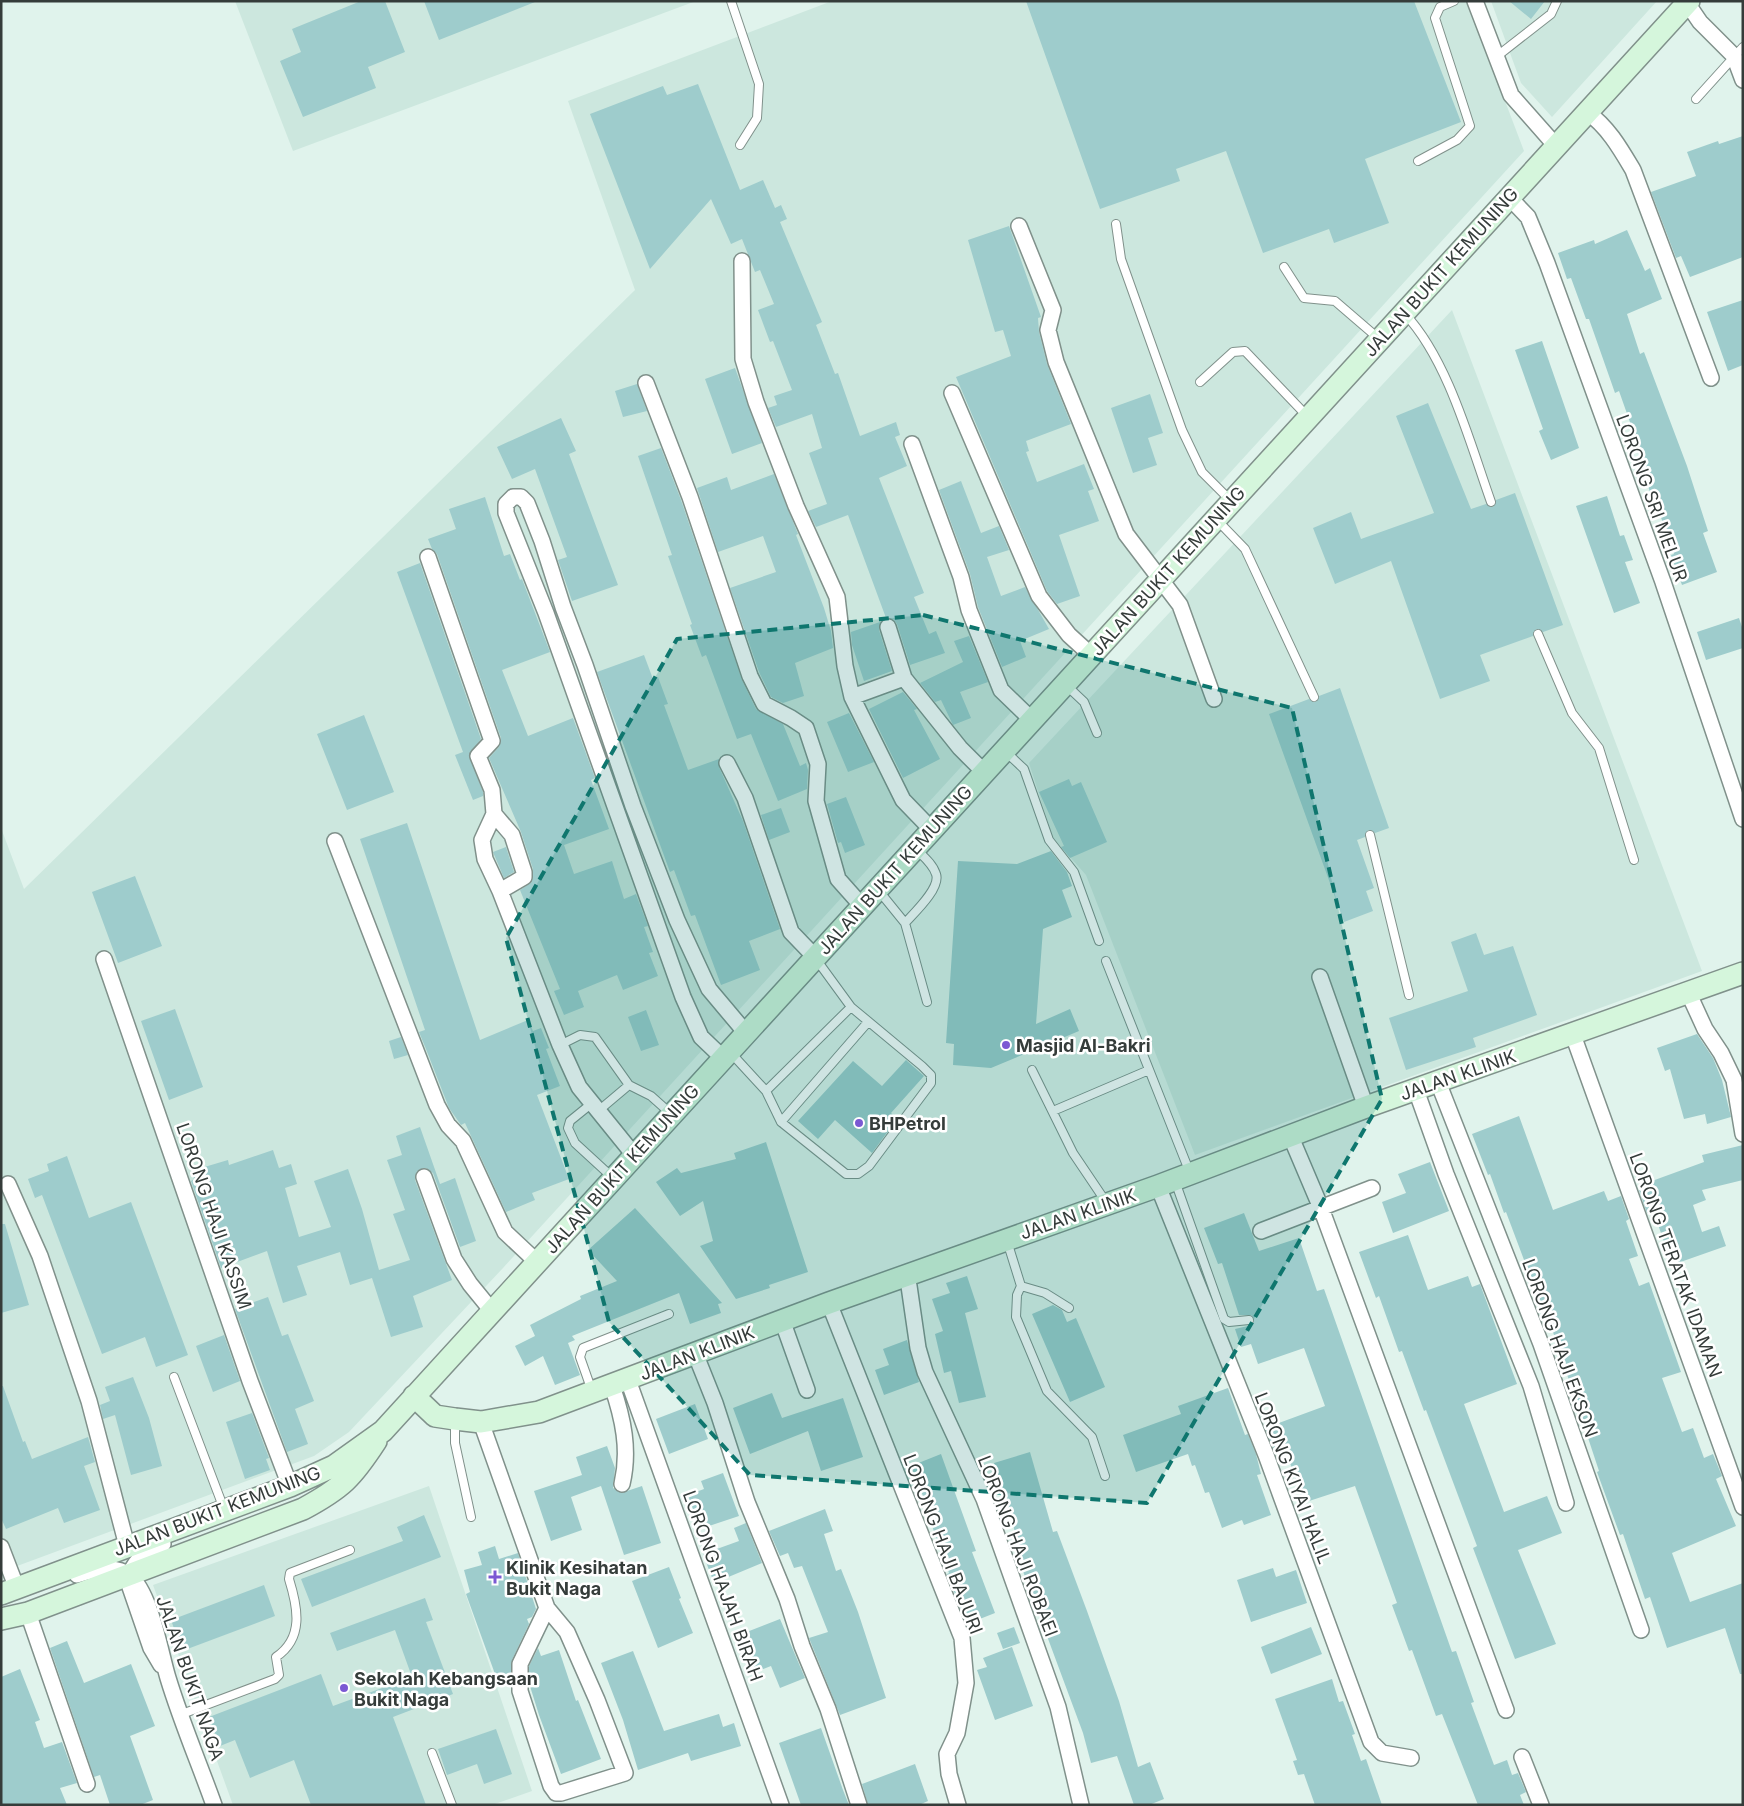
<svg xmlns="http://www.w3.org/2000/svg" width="1744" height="1806" font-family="Inter,sans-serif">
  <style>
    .built { fill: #cce7de }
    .building { fill: #9ecccc }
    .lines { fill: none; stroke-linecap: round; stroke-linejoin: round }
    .lane-casing { stroke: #80918b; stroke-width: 10 }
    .street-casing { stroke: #80918b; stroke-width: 18 }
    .secondary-casing { stroke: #80918b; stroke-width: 24 }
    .lane { stroke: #fff; stroke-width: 8 }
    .street { stroke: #fff; stroke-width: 15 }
    .secondary { stroke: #d5f6dc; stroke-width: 21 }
    .marked { fill: #0f766e; fill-opacity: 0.2; stroke: #0f766e; stroke-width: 4; stroke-dasharray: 10 6; stroke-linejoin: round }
    .poi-dot { fill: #7b59d3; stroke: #fff; stroke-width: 2 }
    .labels { text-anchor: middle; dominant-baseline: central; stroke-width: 5; stroke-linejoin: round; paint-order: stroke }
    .street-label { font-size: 18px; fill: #353c3a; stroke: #fff }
    .poi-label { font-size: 18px; font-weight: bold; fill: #353c3a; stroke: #fff; text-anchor: start }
  </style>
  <rect width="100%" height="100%" fill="#e0f3ec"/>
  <path class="built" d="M235 1H696L293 151Z
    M832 1H1467L1524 151 503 1268 349 1432 314 1456 1 1572V828L24 889 635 290 568 101Z
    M1491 1H1657L1552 117 1521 83Z
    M1452 310 1702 971 1195 1155 1086 875 1053 838 1029 763Z
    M429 1486 532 1791 492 1805H233L153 1585Z"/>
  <path class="building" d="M361 1H385L405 52 368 67 376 88 303 117 280 61 301 52 292 29Z
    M424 1H535V2L439 40Z
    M1026 1H1414L1461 122 1365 159 1389 223 1334 243 1329 229 1263 253 1226 151 1176 169 1180 181 1100 209Z
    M1509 1H1545L1531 19Z
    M698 84 740 190 763 180 775 208 781 205 787 219 780 222 822 322 816 325 835 374 838 373 860 436 896 422 900 435 895 437 907 466 879 478 924 593 914 597 929 634 936 631 945 653 910 665 897 624 894 620 886 618 848 515 816 527 808 511 827 504 809 453 822 448 812 414 776 427 768 408 777 405 774 396 792 390 773 341 770 342 758 310 774 304 760 270 755 272 742 239 731 244 711 199 650 269 590 114 663 86 667 95Z
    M1743 136V257L1690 277 1681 256 1676 258 1651 192 1696 176 1687 152 1718 141 1719 144Z
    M1009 226 1041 317 1038 318 1039 332 1047 364 1071 424 1026 441 1029 451 1026 452 1037 482 1084 464 1094 489 1088 491 1099 521 1059 535 1080 596 1057 604 1047 591 956 377 1011 356 1003 330 995 332 968 240Z
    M1627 230 1645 271 1650 268 1662 299 1627 314 1640 354 1644 352 1687 466 1708 531 1703 533 1717 572 1682 585 1671 555 1674 554 1658 509 1656 510 1646 480 1650 479 1619 391 1615 393 1589 319H1586L1571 278 1567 279 1558 253 1594 240 1595 244Z
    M1743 300V365L1728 371 1707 312Z
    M1542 341 1579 448 1551 460 1539 431 1543 429 1515 350Z
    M735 368 762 443 732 454 705 379Z
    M637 384 647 411 623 417 615 391Z
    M1150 394 1163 433 1148 438 1157 465 1133 473 1111 408Z
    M1428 403 1471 509 1486 504 1493 507 1496 500 1515 493 1563 625 1543 632 1536 629 1533 636 1480 655 1490 681 1440 699 1391 561 1335 584 1313 528 1351 512 1361 539 1434 513 1396 416Z
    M561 418 576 451 569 454 618 585 572 601 558 560 567 557 535 469 512 479 497 447Z
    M661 448 681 500 742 680 756 709 783 724 800 766 806 763 808 770 807 789 778 801 751 734 737 739 706 655 702 657 690 625 692 624 668 556 672 555 638 456Z
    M774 474 798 534 796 535 824 608 831 631 833 648 795 663 804 696 783 703 771 697 759 672 730 588 776 572 763 536 718 552 697 488 727 477 731 490Z
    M961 481 981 533 999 526 1009 550 987 557 1001 596 1025 587 1049 629 1020 641 1026 657 1002 667 978 607 970 574 939 490Z
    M1607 496 1620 536 1624 535 1633 560 1625 562 1640 603 1614 613 1576 506Z
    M485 497 504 556 510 554 520 580 522 579 550 652 502 670 528 736 573 718 595 778 591 780 609 829 564 845 574 874 612 861 624 899 636 894 648 926 644 927 653 952 649 953 658 976 623 990 617 975 578 991 584 1007 564 1015 554 991 560 989 520 890 532 882 533 869 521 832 489 758 499 747 501 738 437 554 432 549 428 539 456 529 449 509Z
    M420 563 481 739 469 755 483 792V796L473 800 455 755 463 752 397 572Z
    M1739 618 1743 630V648L1706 660 1697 632Z
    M880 622 879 630 892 671 864 681 852 645 851 632Z
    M969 636 988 682 960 692 971 718 953 725 941 700 935 702 920 683 963 662 954 641Z
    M644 655 653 679 658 677 668 704 664 705 688 770 719 759V767L743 821 780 929 749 941 760 970 721 985 695 915 691 916 674 870 670 872 597 672Z
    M1340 688 1389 828 1375 833 1368 830 1365 837 1357 840 1374 888 1366 891 1373 911 1344 922 1269 714 1309 699 1316 702 1319 696Z
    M903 692 917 709 914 710 940 759 903 778 869 709Z
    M849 713 874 762 848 772 827 722Z
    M364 715 394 792 347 810 317 734Z
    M1069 779 1072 786 1081 782 1107 842 1070 858 1061 847 1064 846 1039 792Z
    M846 797 865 845 845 853 841 842 838 843 827 804Z
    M781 808 790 832 769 840 761 815Z
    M407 823 480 1040 528 1020 533 1031 541 1028 549 1048 546 1049 560 1086 537 1095 569 1179 532 1193 535 1200 506 1212 465 1123 461 1125 449 1108 426 1049 419 1032 425 1030 360 839Z
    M506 847 514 872 504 878 493 852Z
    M1051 851 1067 872 1072 886 1062 890 1072 917 1043 929 1036 1024 1070 1009 1079 1031 991 1068 953 1065 954 1044 946 1043 958 861 1017 864Z
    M135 876 162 946 118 963 92 892Z
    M1476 933 1484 955 1513 946 1537 1015 1473 1038 1476 1047 1406 1070 1389 1018 1468 991 1451 942Z
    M175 1009 203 1087 169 1100 141 1021Z
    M646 1010 659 1045 641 1051 628 1017Z
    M1697 1034 1713 1058 1722 1080 1731 1117 1707 1124 1705 1114 1684 1119 1670 1069 1665 1071 1657 1048Z
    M401 1037 408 1055 394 1059 389 1041Z
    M906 1060 924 1076 891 1113 897 1119 872 1153 835 1120 818 1139 798 1121 853 1061 882 1086Z
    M1519 1116 1553 1210 1604 1191 1608 1201 1621 1196 1629 1219 1626 1221 1638 1256 1629 1259 1639 1286 1649 1282 1681 1372 1662 1378 1682 1432 1693 1428 1704 1458 1713 1454 1722 1476 1716 1479 1736 1526 1672 1553 1690 1602 1743 1583V1674H1740L1725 1628 1667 1648 1650 1597 1645 1599 1623 1534 1620 1535 1597 1472 1599 1471 1549 1320 1547 1321 1506 1212 1504 1213 1490 1174 1488 1175 1472 1134Z
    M420 1127 440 1184 455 1178 476 1241 460 1247 433 1173 426 1168 417 1171 415 1180 452 1280 413 1296 423 1327 391 1337 372 1278 350 1285 340 1252 297 1266 307 1295 283 1303 267 1251 221 1268 191 1181 194 1179 191 1171 228 1160 229 1165 273 1150 279 1168 291 1164 297 1184 285 1188 299 1237 331 1227 314 1181 348 1169 362 1209 379 1270 410 1260 393 1214 405 1210 387 1160 402 1155 396 1136Z
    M766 1142 808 1272 769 1285 770 1288 736 1299 700 1246 713 1241 703 1201 680 1216 656 1182 677 1168 681 1173 736 1159 734 1153Z
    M1743 1145V1180L1702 1190 1706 1200 1693 1205 1702 1232 1719 1226 1726 1246 1672 1265 1653 1210 1647 1213 1639 1190 1642 1189 1641 1185 1704 1162 1702 1155Z
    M67 1156 89 1218 131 1202 188 1355 156 1367 145 1337 102 1354 42 1195 35 1198 28 1179 49 1171 47 1164Z
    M1430 1162 1449 1211 1393 1233 1382 1202 1406 1193 1398 1174Z
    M635 1208 722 1303 718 1304 721 1313 690 1324 679 1293 572 1336 575 1340 568 1343 580 1375 555 1385 543 1356 525 1366 515 1346 535 1336 530 1325 581 1299 580 1296 617 1281 588 1250Z
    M1244 1213 1259 1251 1299 1238 1317 1291 1324 1289 1452 1652 1456 1651 1474 1702 1471 1703 1494 1765 1507 1760 1512 1775 1518 1773 1526 1792 1520 1795 1524 1805H1478L1442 1714 1436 1716 1412 1650 1409 1651 1392 1605 1397 1603 1355 1486 1303 1503 1284 1444 1273 1448 1265 1428 1325 1406 1304 1348 1258 1364 1251 1344 1241 1347 1235 1329 1252 1325 1254 1319 1251 1315H1239L1222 1263 1218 1264 1204 1228Z
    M1 1224H5L29 1305 1 1313Z
    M1408 1235 1428 1290 1468 1276 1472 1287 1480 1284 1517 1384 1464 1404 1504 1512 1547 1496 1562 1533 1518 1550 1556 1644 1515 1659 1473 1548 1477 1546 1426 1410 1424 1411 1402 1351 1399 1352 1379 1296 1376 1298 1359 1252Z
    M967 1276 978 1309 965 1313 986 1397 959 1403 951 1371 944 1373 935 1334 943 1331 932 1299 950 1293 946 1283Z
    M268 1297 282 1336 288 1334 314 1401 295 1409 308 1444 287 1452 235 1309Z
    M1053 1305 1062 1310 1067 1322 1076 1318 1105 1387 1070 1402 1032 1314Z
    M224 1335 240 1381 213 1392 196 1346Z
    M907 1340 919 1382 884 1395 875 1370 889 1365 883 1349Z
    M133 1377 149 1418 162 1466 131 1475 115 1415 103 1419 100 1405 110 1401 105 1387Z
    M1 1386H3L23 1442 25 1441 32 1459 88 1437 95 1462 84 1466 100 1510 64 1523 58 1508 6 1529 1 1518Z
    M1228 1388 1245 1435 1248 1434 1256 1454 1261 1474 1257 1475 1271 1515 1244 1525 1242 1520 1222 1528 1209 1492 1205 1493 1195 1465 1192 1466 1188 1454 1136 1472 1123 1435 1181 1414 1178 1406Z
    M772 1393 782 1418 843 1398 863 1457 821 1471 808 1431 750 1454 733 1408Z
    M695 1404 708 1439 669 1454 656 1419Z
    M252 1413 269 1458 266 1459 270 1470 245 1479 226 1422Z
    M607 1446 615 1468 613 1488 621 1493 642 1486 661 1543 624 1555 601 1486 571 1497 582 1530 551 1541 534 1491 582 1475 576 1457Z
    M1030 1452 1053 1532 1057 1531 1087 1611 1119 1701 1138 1767 1150 1762 1164 1799 1149 1805H1134L1117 1756 1091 1763 1083 1733 1014 1547 1019 1545 994 1463Z
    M941 1454 976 1551 972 1552 995 1613 967 1624 947 1574 949 1573 927 1512 929 1511 911 1466Z
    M723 1473 739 1516 700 1529 688 1495 704 1489 701 1481Z
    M825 1509 833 1531 824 1534 836 1571 841 1569 858 1612 886 1698 840 1715 809 1638 828 1632 802 1566 794 1568 788 1553 780 1556 769 1531Z
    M424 1515 441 1557 312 1607 301 1579 403 1541 397 1527Z
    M746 1523 762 1563 714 1583 703 1554 739 1541 734 1528Z
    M495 1546 499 1559 518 1553 536 1609 532 1617 527 1619 529 1624 512 1660 511 1680 499 1685 466 1594 470 1592 464 1570 482 1565 478 1552Z
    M669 1567 681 1598 679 1599 693 1633 658 1648 632 1581Z
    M1273 1568 1276 1577 1296 1570 1307 1603 1251 1622 1237 1580Z
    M264 1585 275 1616 182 1651 171 1620Z
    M425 1598 433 1620 426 1622 453 1694 393 1717 426 1805H311L294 1760 250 1778 235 1740 220 1746 209 1717 321 1674 333 1706 412 1677 395 1630 337 1651 330 1633Z
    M780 1619 805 1678 780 1688 771 1666 753 1673 739 1635Z
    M1014 1627 1020 1643 1003 1649 997 1633Z
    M1311 1627 1322 1654 1271 1674 1261 1647Z
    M67 1641 84 1683 131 1664 155 1726 130 1736 153 1800 140 1805H110L100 1775 94 1777 50 1648Z
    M1012 1647 1033 1706 995 1720 977 1670 987 1667 983 1658Z
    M538 1648 541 1656 559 1650 576 1701 578 1700 601 1759 561 1774 539 1715 529 1683V1666Z
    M633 1651 664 1731 719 1714 723 1727 734 1723 741 1746 691 1761 688 1753 638 1770 623 1720 601 1663Z
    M20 1669 40 1720 35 1722 44 1748 62 1742 77 1783 60 1788 67 1805H1V1677Z
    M1332 1679 1339 1702 1343 1701 1355 1734 1352 1735 1361 1761 1366 1759 1382 1805H1315L1304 1774 1298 1775 1293 1761 1297 1760 1275 1699Z
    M821 1728 843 1790 849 1805H801L779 1743Z
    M496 1729 512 1774 484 1784 477 1764 447 1775 438 1749Z
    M915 1764 928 1801 919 1805H868L862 1784Z"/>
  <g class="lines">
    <defs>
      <path id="lane" d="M731 1 759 84 757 118 740 145
        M1496 57 1551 14 1557 1
        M1696 99 1743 47
        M1418 161 1457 140 1470 126 1435 18 1440 7 1454 1
        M1116 224 1121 259 1182 430 1202 472 1230 500
        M1284 267 1304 298 1335 301 1378 338
        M1405 314C1448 360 1470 443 1491 502
        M1200 382 1233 352 1245 351 1308 417
        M1216 519 1245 549 1314 697
        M1538 634 1572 713 1599 748 1634 860
        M1066 685 1084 702 1097 733
        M1006 752 1024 769 1049 840 1074 872 1099 941
        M1370 835 1409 995
        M879 891 905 923 927 1002
        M905 923C914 913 941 888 936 874 933 864 923 856 916 849
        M1106 961 1190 1173
        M560 1045 580 1035 595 1037 629 1085 597 1112
        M731 1053 766 1091 781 1122 846 1174H858L869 1166 931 1083V1075L922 1066 851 1007 816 959
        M1032 1070 1073 1153 1106 1202
        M629 1085 651 1096 670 1113
        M766 1091 851 1007
        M591 1104 570 1121 568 1128 575 1143 612 1177
        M1053 1111 1149 1070
        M781 1122 868 1022
        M1175 1181 1224 1319 1229 1322 1249 1320
        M1007 1241 1021 1286 1017 1295 1016 1317 1047 1391 1092 1437 1105 1476
        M1021 1286 1045 1293 1069 1308
        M174 1377 224 1509
        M592 1391 580 1357 583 1348 669 1314
        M455 1421V1443L471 1517
        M182 1714 275 1679 279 1675 276 1657C304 1638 298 1608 289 1579L290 1573 350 1550
        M432 1753 452 1805"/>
      <path id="street" d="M1475 1 1511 95 1556 146
        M1687 3 1700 22 1734 56 1743 80
        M1587 112C1608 127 1620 148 1633 170L1711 378
        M1509 197 1528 217 1547 263 1663 582 1743 819
        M1019 226 1053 310 1048 330 1056 362 1126 534 1180 605 1214 699
        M742 261 743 359 756 402 796 506 837 597 845 666 852 697 903 800 932 830
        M646 383 690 497 750 676 764 704 791 718 806 728 818 764 816 801 838 879 862 906
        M952 393 1039 596 1069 635 1091 655
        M912 444 961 577 969 610 1001 690 1032 720
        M428 557 492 741 478 756 492 790 494 814 512 835 524 872V877L500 891 560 1045 579 1087 634 1155
        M888 627 904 678 960 748 984 772
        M852 697 904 678
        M727 763 745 798 791 932 815 957
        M494 814 482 840 485 859 500 891
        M335 841 437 1105 448 1125 463 1141 505 1232 537 1262
        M104 959 250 1381 290 1486 281 1490
        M1320 977 1366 1107
        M1688 992 1705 1029 1721 1053 1734 1080 1743 1134
        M1573 1035 1743 1507
        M723 1058 701 1037 683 997 546 613 506 513V504L513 497H521L527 503 542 541 563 607 585 665 633 806 677 920 709 989 746 1033
        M1438 1082 1541 1344 1641 1630
        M1416 1090 1446 1174 1531 1386 1566 1503
        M1290 1135 1321 1208 1506 1710
        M424 1177 454 1259 470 1284 492 1311
        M8 1184 40 1256 89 1401 127 1546
        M1158 1186 1266 1455 1371 1742 1382 1753 1411 1758
        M1261 1231 1372 1188
        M905 1276 909 1286 918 1348 925 1372 984 1499 1058 1707 1081 1805
        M829 1303 962 1638 966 1683 957 1733 947 1754 949 1774 958 1805
        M782 1320 807 1390
        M695 1353 715 1403 747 1502 787 1599 802 1646 828 1709 859 1805
        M628 1380 781 1805
        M612 1386C623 1418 630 1450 622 1484
        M481 1422 547 1608 520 1664V1691L551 1786 556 1793H561L625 1773 597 1700 567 1632 547 1608
        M1 1547 16 1586
        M77 1575C92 1570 115 1564 129 1575 151 1593 160 1652 168 1678 181 1721 199 1763 214 1805
        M129 1575C137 1558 145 1551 163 1544
        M130 1587 151 1648 161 1665
        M28 1613 87 1784
        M1522 1757 1541 1805"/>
      <path id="secondary" d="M414 1396 435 1416 455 1419 481 1422 539 1412 829 1303 1158 1186 1366 1107 1743 973
        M1 1594 290 1486 334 1466 383 1431 1689 1
        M1 1619 28 1613 303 1509C342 1488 352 1478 376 1441"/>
    </defs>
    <use href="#lane" class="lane-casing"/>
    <use href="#street" class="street-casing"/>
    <use href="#secondary" class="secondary-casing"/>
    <use href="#lane" class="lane"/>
    <use href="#street" class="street"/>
    <use href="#secondary" class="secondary"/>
  </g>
  <path class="marked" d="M923 615 1292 708 1382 1099 1147 1503 750 1475 609 1322 506 938 677 639Z"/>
  <g class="poi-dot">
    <circle cx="1006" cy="1045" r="5"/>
    <circle cx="859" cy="1123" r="5"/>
    <path d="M492.5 1569.5h5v5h5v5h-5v5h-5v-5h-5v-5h5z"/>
    <circle cx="344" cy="1688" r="5"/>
  </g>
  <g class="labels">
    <g class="street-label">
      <text transform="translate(1441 272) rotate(-48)">JALAN BUKIT KEMUNING</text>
      <text transform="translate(1652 498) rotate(70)">LORONG SRI MELUR</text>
      <text transform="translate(1168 571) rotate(-48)">JALAN BUKIT KEMUNING</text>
      <text transform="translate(895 870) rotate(-48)">JALAN BUKIT KEMUNING</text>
      <text transform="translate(1458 1075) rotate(-19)">JALAN KLINIK</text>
      <text transform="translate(622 1169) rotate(-48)">JALAN BUKIT KEMUNING</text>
      <text transform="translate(1078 1214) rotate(-19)">JALAN KLINIK</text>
      <text transform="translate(214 1216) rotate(71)">LORONG HAJI KASSIM</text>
      <text transform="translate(1676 1265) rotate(70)">LORONG TERATAK IDAMAN</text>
      <text transform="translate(1560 1348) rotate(70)">LORONG HAJI EKSON</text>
      <text transform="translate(697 1353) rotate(-21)">JALAN KLINIK</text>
      <text transform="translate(1293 1478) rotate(69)">LORONG KIYAI HALIL</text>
      <text transform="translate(217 1511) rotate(-21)">JALAN BUKIT KEMUNING</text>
      <text transform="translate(943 1544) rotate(69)">LORONG HAJI BAJURI</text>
      <text transform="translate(1018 1546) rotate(69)">LORONG HAJI ROBAEI</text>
      <text transform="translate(723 1586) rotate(70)">LORONG HAJAH BIRAH</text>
      <text transform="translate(190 1678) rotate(71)">JALAN BUKIT NAGA</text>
    </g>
    <g class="poi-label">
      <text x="1016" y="1045">Masjid Al-Bakri</text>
      <text x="869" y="1123">BHPetrol</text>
      <text x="506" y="1567">Klinik Kesihatan<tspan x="506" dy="21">Bukit Naga</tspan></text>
      <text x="354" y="1678">Sekolah Kebangsaan<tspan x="354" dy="21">Bukit Naga</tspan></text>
    </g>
  </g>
  <rect width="1744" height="1806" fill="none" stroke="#353c3a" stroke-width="5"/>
</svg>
